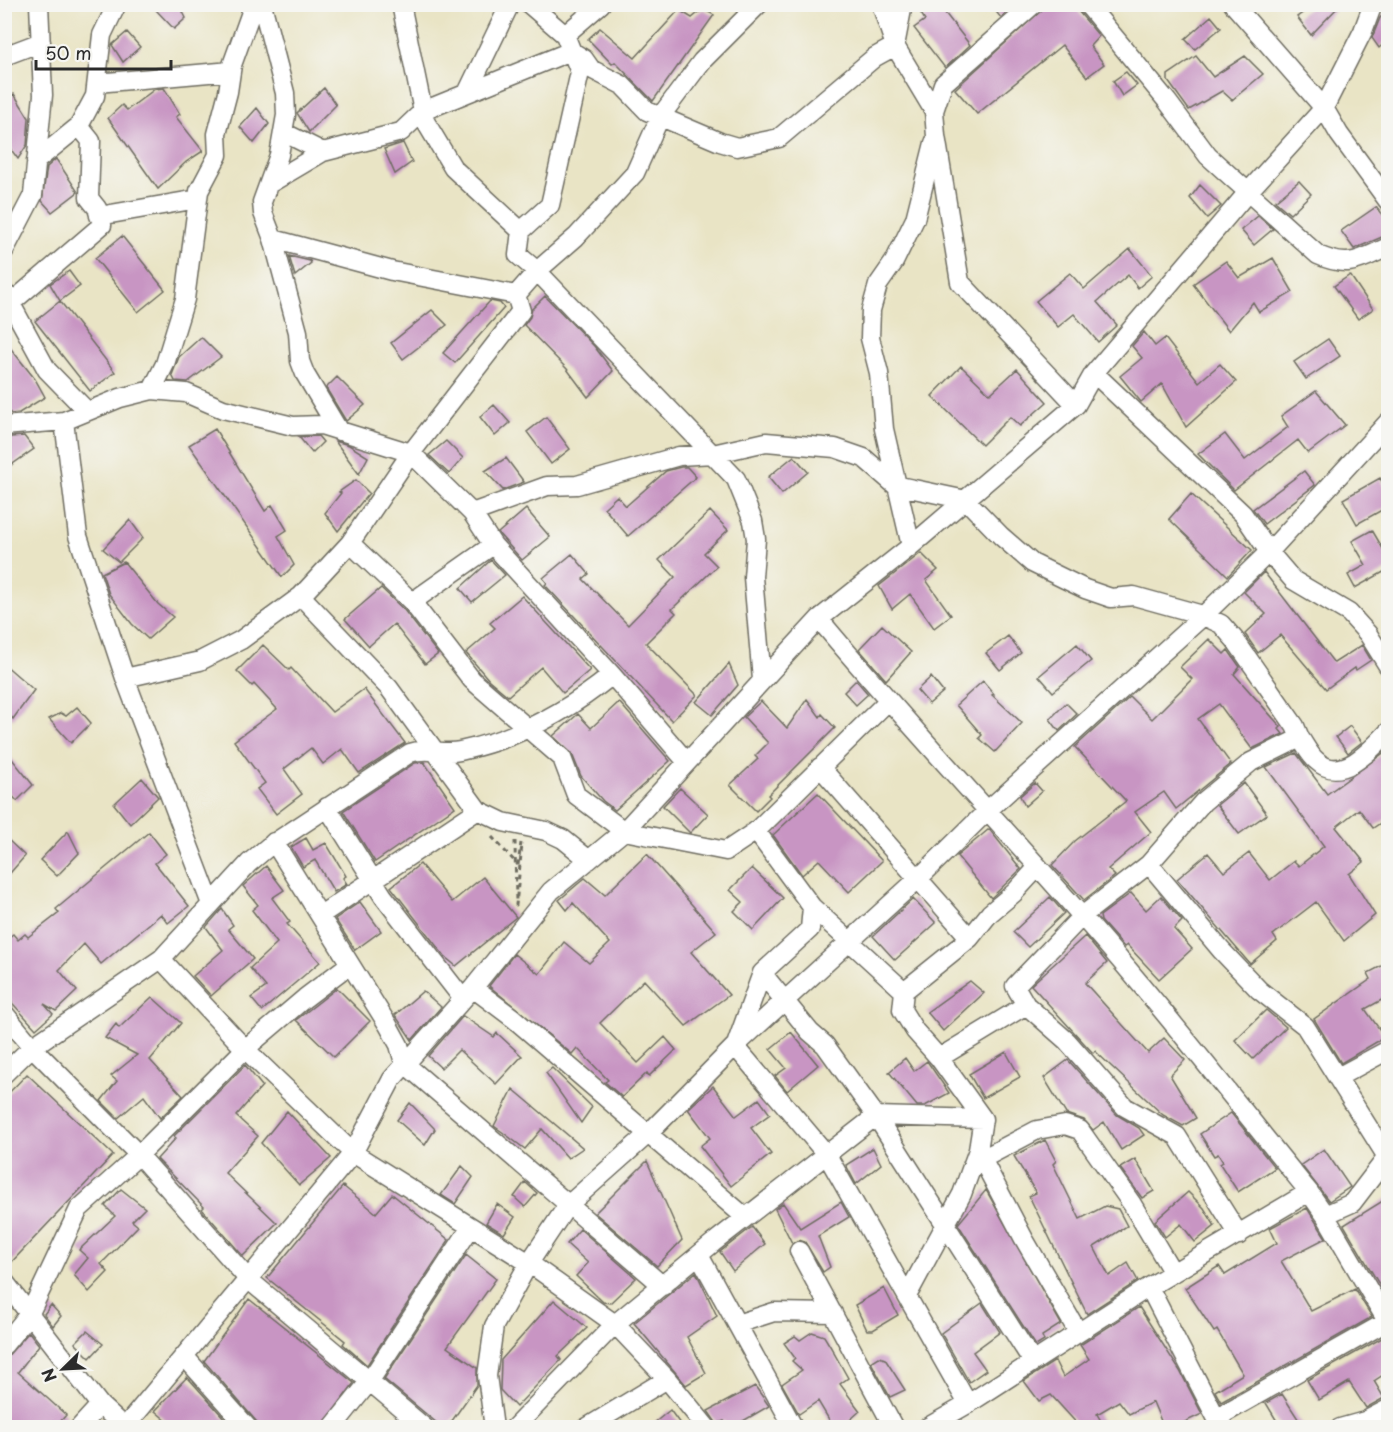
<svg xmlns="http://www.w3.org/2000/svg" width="1393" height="1432" font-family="'Playpen Sans',sans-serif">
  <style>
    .building { fill: #c895c3 }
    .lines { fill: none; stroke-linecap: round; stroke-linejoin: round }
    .street-casing { stroke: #6e6c61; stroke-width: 21 }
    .path { stroke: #6e6c61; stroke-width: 3; stroke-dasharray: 4.5 4.5; stroke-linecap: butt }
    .street { stroke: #fff; stroke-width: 18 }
  </style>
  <rect width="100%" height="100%" fill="#f6f6f2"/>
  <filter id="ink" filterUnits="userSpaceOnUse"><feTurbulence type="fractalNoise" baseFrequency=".0167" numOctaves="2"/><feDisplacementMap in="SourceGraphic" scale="12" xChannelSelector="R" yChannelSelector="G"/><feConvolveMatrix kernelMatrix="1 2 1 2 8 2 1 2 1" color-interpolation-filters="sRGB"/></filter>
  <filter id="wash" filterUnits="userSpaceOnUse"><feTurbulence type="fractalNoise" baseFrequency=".008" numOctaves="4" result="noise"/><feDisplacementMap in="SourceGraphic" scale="24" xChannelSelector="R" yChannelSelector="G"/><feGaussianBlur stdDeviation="1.35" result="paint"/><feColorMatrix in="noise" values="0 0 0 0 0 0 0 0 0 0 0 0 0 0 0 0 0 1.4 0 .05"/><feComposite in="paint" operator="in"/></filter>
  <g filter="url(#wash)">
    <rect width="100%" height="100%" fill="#e9e4c5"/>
    <g id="blocks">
      <path class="building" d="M167 4H179L186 18 174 29 156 10Z
        M930 4H938L970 45 945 68 914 28 925 20 920 12Z
        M990 4H1016L1001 18Z
        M1048 4H1072L1078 11 1099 36 1090 46 1104 64 1087 77 1062 45 977 114 955 89Z
        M1315 4H1341L1311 35 1297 17Z
        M703 9 714 15 653 101 615 62 612 64 588 39 600 28 635 58 679 10 692 18Z
        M1389 10V39L1379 48 1372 38 1380 18Z
        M1211 16 1221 28 1195 49 1185 39Z
        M127 32 140 47 123 62 112 45Z
        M1196 56 1213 77 1245 56 1263 74 1232 100 1222 91 1189 110 1168 81V75Z
        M1126 72 1137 85 1122 96 1113 81Z
        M164 88 180 114 176 117 203 151 186 162 158 189 108 118 122 105 127 110 155 89Z
        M324 88 336 105 309 132 297 113Z
        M14 94 29 118 27 145 18 159 4 140V99Z
        M257 108 269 124 254 143 240 127Z
        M403 143 412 162 395 174 384 149Z
        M56 159 78 192 52 212 42 201 47 167Z
        M1299 181 1311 194 1290 214 1275 201Z
        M1200 185 1221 206 1207 218 1190 198Z
        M1376 207 1389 224V234L1354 249 1341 231Z
        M1258 216 1273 229 1254 245 1241 230Z
        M122 236 165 290 138 312 95 258Z
        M1130 249 1152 276 1138 288 1128 275 1097 302 1117 325 1098 342 1074 314 1058 327 1036 301 1070 273 1084 289Z
        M289 256 310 261 311 263 295 276Z
        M1273 258 1293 292 1259 312 1253 302 1229 331 1193 284 1226 261 1239 278Z
        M69 271 80 286 60 301 50 284Z
        M1350 275 1373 309 1358 319 1334 286Z
        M545 296 594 346 613 371 588 397 567 369 524 325 530 317 532 309Z
        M60 301 115 372 90 391 35 321Z
        M490 301 500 303 504 308 455 363 443 353Z
        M432 310 447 325 403 359 391 343Z
        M1144 332 1155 346 1165 338 1199 382 1220 364 1236 382 1186 427 1162 384 1141 402 1120 376 1142 358 1132 346Z
        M201 337 221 357 188 382 175 381 172 375 179 357Z
        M1328 339 1340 356 1306 379 1294 362Z
        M4 340 35 379 45 397 19 413 11 414 4 405Z
        M961 366 990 394 1017 369 1047 402 1020 426 1010 417 982 445 932 396Z
        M337 377 365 405 346 421 326 388Z
        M1316 391 1345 425 1308 453 1298 440 1234 490 1198 454 1225 434 1245 460 1288 427 1281 416Z
        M494 405 510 423 495 436 480 417Z
        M546 417 570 449 551 464 527 432Z
        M215 429 265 511 272 505 287 530 278 536 294 565 282 577 189 445Z
        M24 436 34 449 4 470V441L11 437Z
        M318 436 323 442 312 453 299 437Z
        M335 441 349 445 368 457 359 474Z
        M446 441 463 458 449 474 429 455Z
        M794 456 808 472 782 494 768 477Z
        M506 458 524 482 503 490 485 471Z
        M681 467H687L696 477 628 536 604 508 617 496 626 506 666 471Z
        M1304 471 1315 485 1264 524 1253 509Z
        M1380 478 1389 493V506L1357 524 1343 499Z
        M356 480 369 493 338 531 325 513 341 493 339 492Z
        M1191 494 1252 550 1228 576 1169 519Z
        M526 509 550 537 522 560 498 533Z
        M710 511 728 530 704 553 717 566 672 609 676 613 646 643 697 695 672 721 545 585 547 583 543 578 572 554 589 574 583 579 628 625 675 577 659 560Z
        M130 520 143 538 119 562 103 549Z
        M1372 530 1389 559V569L1355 588 1348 575 1366 565 1352 541Z
        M921 553 938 570 926 580 951 615 934 628 910 594 892 609 879 586Z
        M491 560 505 575 472 602 460 588Z
        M124 562 158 604 173 617 148 639 132 624 109 594 102 573Z
        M1264 572 1334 663 1362 645 1371 660 1356 670 1355 668 1326 689 1280 635 1258 653 1245 634 1266 614 1244 592Z
        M381 588 404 610 438 654 425 664 394 624 369 646 345 619Z
        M522 596 590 670 563 693 541 667 508 696 489 680 466 653 495 628 490 623Z
        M882 625 911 652 886 680 859 649Z
        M1008 636 1021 653 1000 670 986 653Z
        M1209 639 1224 654 1228 650 1240 667 1234 674 1281 727 1279 729 1283 734 1252 749 1219 704 1198 719 1231 764 1176 809 1164 792 1135 812 1151 832 1108 869 1115 876 1084 900 1052 865 1075 841 1126 801 1075 747 1130 697 1152 719 1192 679 1180 667Z
        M1077 644 1091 661 1053 692 1039 676Z
        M263 645 289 670 291 668 332 712 364 689 405 743 359 773 342 749 323 764 311 748 284 769 302 794 276 814 257 789 265 783 234 741 277 709 254 684 252 686 237 671Z
        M4 664 34 690 13 719 4 709Z
        M729 664 738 685 712 715 696 702Z
        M931 677 943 692 929 704 917 690Z
        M856 680 868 694 856 705 844 692Z
        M983 681 994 694 992 695 1022 723 995 752 979 738 982 735 956 705Z
        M807 699 820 717 822 714 835 728 768 795 770 797 756 811 730 785 758 759 755 756 768 743 744 717 761 701 787 728Z
        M619 702 670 761 615 810 603 801 581 776 572 754 553 736 578 714 591 728Z
        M1066 703 1077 714 1059 731 1050 719Z
        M77 707 91 723 71 743 49 719 61 713 66 716Z
        M1350 726 1362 742 1348 753 1336 737Z
        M4 749 33 785 17 801 4 787Z
        M1389 749V817L1373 828 1359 809 1336 827 1364 862 1349 874 1375 915 1344 941 1316 902 1273 935 1277 941 1250 964 1177 879 1208 853 1224 872 1249 853 1270 880 1294 861 1299 866 1324 846 1266 767 1296 753 1327 794Z
        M424 762 455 807 375 862 343 811 415 763Z
        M142 778 158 797 130 824 114 804Z
        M1035 783 1042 791 1025 806 1020 796Z
        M1244 783 1267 814 1239 834 1217 805Z
        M680 788 708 814 690 833 663 806Z
        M818 793 882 861 849 892 819 860 802 875 773 835Z
        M989 829 1021 869 991 898 957 856Z
        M68 831 79 853 57 876 40 860Z
        M149 832 166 854 155 863 189 906 168 923 161 914 101 964 84 944 59 970 77 991 56 1011 44 1004 53 1014 36 1029 4 994V941L13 934 18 940 25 934 28 937 59 913 56 909Z
        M4 836 25 856 4 880Z
        M306 838 313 850 326 843 346 876 343 878 347 884 334 892 315 860 303 867 291 847Z
        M647 854 716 932 691 952 729 995 686 1026 644 980 600 1023 638 1063 665 1037 676 1050 649 1076 647 1073 622 1097 605 1082 608 1080 577 1048 572 1054 489 986 514 954 539 974 564 942 589 963 610 943 573 903 567 910 559 900 585 878 605 895Z
        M420 864 452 902 483 877 516 917 456 966 445 957 391 887Z
        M266 866 284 890 272 898 290 922 287 924 320 962 262 1011 251 998 266 987 250 968 277 943 252 910 258 905 243 886Z
        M752 868 783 898 753 930 734 911 743 902 730 890Z
        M1131 893 1146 910 1161 896 1182 921 1174 929 1192 949 1159 979 1127 945 1124 947 1101 921 1100 916Z
        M1050 897 1064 913 1028 947 1013 932Z
        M913 899 936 923 895 960 873 936Z
        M360 902 381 931 355 950 335 919Z
        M222 909 233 925 228 929 253 959 211 996 193 976 223 950 206 927Z
        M1085 936 1107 963 1085 983 1148 1053 1164 1038 1185 1060 1170 1075 1196 1118 1183 1126 1163 1115 1095 1051 1093 1053 1031 985Z
        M1389 962V996L1365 1009 1385 1037 1341 1063 1314 1019 1371 979 1368 973Z
        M970 981 984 993 943 1031 927 1012Z
        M337 988 370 1021 334 1057 296 1020Z
        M423 991 441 1007 412 1040 395 1015Z
        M152 997 181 1023 150 1060 183 1096 160 1118 144 1096 118 1118 101 1101 117 1081 111 1076 137 1055 105 1038 116 1024 119 1028Z
        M1266 1010 1286 1027 1253 1059 1235 1040Z
        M463 1016 494 1037 497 1033 522 1056 496 1084 459 1050 441 1068 428 1056Z
        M791 1032 818 1065 787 1091 775 1076 786 1068 770 1049Z
        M1006 1052 1020 1077 983 1098 969 1074Z
        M905 1058 914 1071 927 1061 949 1093 925 1106H917L889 1072Z
        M1068 1060 1117 1115 1139 1128 1144 1135 1121 1150 1104 1122 1093 1130 1084 1120 1066 1114 1044 1078Z
        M245 1065 262 1086 236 1116 258 1136 225 1173 277 1223 243 1256 202 1209 204 1207 157 1159 176 1138 174 1136Z
        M552 1068 592 1107 581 1123 546 1073Z
        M27 1074 113 1155 4 1270V1098Z
        M713 1086 736 1116 759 1099 770 1114 751 1128 771 1154 731 1186 700 1146 710 1138 688 1109Z
        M513 1089 538 1110 583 1148 568 1158 542 1129 525 1149 501 1131 494 1126Z
        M410 1103 435 1129 425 1145 397 1120Z
        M287 1111 331 1158 299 1185 261 1143Z
        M1231 1113 1275 1168 1238 1192 1220 1164 1223 1162 1218 1154 1214 1156 1200 1134Z
        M1045 1140 1056 1161 1053 1164 1080 1219 1105 1206 1118 1209 1127 1226 1094 1247 1109 1276 1128 1263 1138 1281 1087 1314 1029 1196 1036 1193 1014 1156Z
        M873 1148 881 1164 856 1184 846 1165Z
        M1324 1149 1350 1187 1329 1201 1301 1165Z
        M1135 1159 1154 1191 1142 1198 1120 1168Z
        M647 1161 682 1240 657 1266 595 1213Z
        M462 1166 473 1177 455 1204 441 1195Z
        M525 1182 537 1193 525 1207 514 1197Z
        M343 1186 376 1213 392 1194 449 1240 367 1365 343 1344 345 1341 267 1278Z
        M121 1189 145 1208 132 1221 138 1226 101 1264 108 1272 89 1292 74 1275 88 1258 79 1250 115 1216 105 1206Z
        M986 1190 1061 1324 1042 1336 1044 1341 1036 1346 958 1224Z
        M1188 1192 1204 1208 1215 1226 1195 1242 1181 1224 1165 1237 1155 1221Z
        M1389 1197V1301L1344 1225Z
        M841 1202 849 1217 818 1236 830 1267 823 1272 805 1242 799 1240 792 1243 775 1209 783 1203 800 1228Z
        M497 1204 515 1217 504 1234 486 1223Z
        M1307 1208 1326 1238 1281 1261 1311 1311 1355 1289 1372 1317 1221 1402 1215 1391 1243 1374 1217 1330 1214 1332 1185 1288 1219 1266 1225 1275 1277 1243 1270 1228Z
        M752 1227 765 1244 733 1271 720 1252Z
        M580 1229 636 1278 610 1303 603 1302 576 1276 588 1263 567 1244Z
        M466 1255 496 1279 447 1347 477 1368V1385L447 1428H443L384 1379Z
        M696 1272 717 1316 687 1337 706 1373 686 1385 634 1323Z
        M884 1288 898 1315 873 1330H867L855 1305Z
        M249 1299 354 1383 321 1428H259L256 1421 204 1361Z
        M554 1300 587 1328 558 1356 561 1360 516 1407 500 1390 501 1360Z
        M982 1303 1000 1332 973 1352 986 1370 969 1382 941 1333Z
        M51 1305 61 1316 53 1326 44 1314Z
        M1139 1307 1180 1371 1202 1414 1172 1428H1164L1153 1402 1129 1414 1119 1401 1097 1414 1105 1428H1081L1051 1395 1039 1401 1024 1381 1055 1361 1063 1377 1089 1359 1080 1345Z
        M87 1331 103 1344 90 1358 75 1343Z
        M29 1332 39 1345 18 1372 66 1415 55 1428H9L4 1423V1360Z
        M812 1332 824 1336 830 1346 848 1378 840 1384 860 1411 841 1428H834L818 1401 799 1414 782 1384 802 1370 792 1361 795 1358 784 1343 795 1336 800 1340Z
        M1389 1334V1371L1374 1381 1384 1398 1366 1408 1349 1382 1319 1400 1307 1380Z
        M879 1357 885 1359 905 1390 890 1397 871 1362Z
        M187 1377 190 1380 233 1428H175L155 1411Z
        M755 1386 769 1406 731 1428H728L724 1421 717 1424 708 1411Z
        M1282 1394 1304 1428H1281L1266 1403Z
        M670 1410 683 1428H648Z"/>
    </g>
  </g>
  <g filter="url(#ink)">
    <use href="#blocks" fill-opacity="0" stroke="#6e6c61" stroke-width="1.5"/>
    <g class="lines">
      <defs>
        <path id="street" d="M262 4 285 93 286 115 279 155 262 202 263 213 273 239 298 332 300 361 305 374 339 431
          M401 4 425 121 453 168 521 231
          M529 4 565 35
          M759 4 702 61 660 117 635 173 576 237 537 271 736 479 753 521 756 539 753 577 762 680
          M881 4 895 46 934 111
          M1034 4 943 84 934 111 936 136 960 282 1076 405
          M1087 4 1167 101 1208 156 1318 255C1349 269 1359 260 1388 247
          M1233 4 1324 108 1339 134 1388 201
          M4 56 41 42
          M97 83 231 71
          M467 93 510 4
          M79 126 95 96 102 35 117 4
          M323 152 401 132 423 111 571 51 584 59 591 69 622 85 647 111 720 142 737 147 779 138 875 57 895 46 903 4
          M269 184 323 152 283 132
          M99 216 198 199
          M273 239 392 271 516 295
          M4 251 33 195 43 95 39 4
          M5 293 47 370 87 411
          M4 309 102 225 97 208 89 198 91 141 79 126 36 161
          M1094 373 1243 514 1269 552 1293 580 1349 613 1368 634 1388 666
          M152 390 165 364 185 299 199 191 218 155 217 134 228 92 232 65 254 4
          M64 421 78 536 125 678 211 904
          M4 426 64 421 120 398 152 390 186 393 223 409 293 426 321 425 411 453 472 513 547 486 577 485 679 456 713 454 766 442 835 448 864 458 895 485 966 500 1001 536 1032 563 1085 589 1111 598 1134 596 1199 614 1221 624 1235 640 1295 726 1300 738
          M472 513 493 545 612 675
          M350 543 412 602 472 680 562 758 576 795 624 831 726 851 756 831 888 701
          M911 546 884 429 879 373 870 338 871 310 878 285 894 262 915 219 934 143
          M301 596 389 688 478 810 503 822 546 831 563 839 589 860
          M412 602 493 545
          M819 619C903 720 994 816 1081 915 1160 1004 1234 1100 1309 1192L1325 1215 1352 1203 1388 1156
          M125 678 200 661 241 640 301 596 350 543 411 453 521 311 516 295 537 271 518 255 521 231 550 205 580 72 565 35 601 4
          M820 767 970 938
          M327 807 383 896 463 999
          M756 831 812 907 904 991 902 1010 915 1031 939 1058
          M274 842 388 1025 399 1045 404 1063 663 1286
          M1149 864 1221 950 1259 990 1305 1026 1387 1157
          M322 914 478 810
          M161 959 245 1049 353 1153 529 1263 615 1324 667 1379 707 1428
          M762 973 810 1032 825 1045 876 1116 1033 1362
          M473 988 513 1018 745 1217
          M904 991 970 938 990 913 1014 893 1038 867
          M1026 1005 1067 1041 1125 1107 1177 1136 1239 1235
          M4 1013 32 1047 139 1155 249 1280 425 1428
          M737 1042 762 973 810 929 812 907
          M735 1046 827 1155 968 1404
          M4 1074 32 1047 161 959 249 863 268 847 410 753C427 747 443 755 460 751 516 739 568 711 612 675L686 761
          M1338 1077 1388 1050
          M983 1119 978 1150 982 1159 1024 1239 1078 1332
          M982 1159 1037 1130 1065 1125 1080 1130 1132 1204 1173 1273
          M1325 1215 1387 1321
          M799 1251 894 1428
          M699 1255 794 1428
          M4 1281 100 1405 125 1428
          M1149 1287 1218 1421 1225 1413 1388 1321
          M907 1296 962 1194 978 1150
          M737 1324 774 1312 833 1313
          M4 1345 30 1313 79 1209 139 1155 245 1049 305 998 350 964
          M185 1357 248 1428
          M125 1427 353 1153 392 1079 473 988 551 891 624 831 819 619 911 546 1076 405 1094 373 1248 192 1324 108 1363 31 1373 4
          M79 1428 100 1405
          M332 1428 369 1382 471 1227
          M494 1428 487 1376 494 1326 529 1263 567 1206 648 1134 735 1046 918 879 989 809 1203 616 1269 552 1388 422
          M514 1428 615 1324 713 1243 876 1116 983 1119 939 1058 1026 1005 1015 986 1082 916 1149 864 1203 802 1251 762 1300 738C1305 745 1310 756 1317 761 1341 784 1372 749 1388 732
          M586 1428 667 1379
          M926 1428 968 1404 1149 1287 1309 1192
          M1340 1428 1365 1421 1388 1409"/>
      </defs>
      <use href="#street" class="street-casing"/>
      <path class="path" d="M492 837 518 865
        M515 841 516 905 522 844
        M518 865 521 843"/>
      <use href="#street" class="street"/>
    </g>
  </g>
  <rect width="1393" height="1432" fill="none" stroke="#f6f6f2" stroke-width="24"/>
  <g transform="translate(63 1369) rotate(246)" stroke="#f6f6f2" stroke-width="4.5" paint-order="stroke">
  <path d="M0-4.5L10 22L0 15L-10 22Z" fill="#2b2b2b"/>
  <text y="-9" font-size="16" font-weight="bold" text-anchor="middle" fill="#2b2b2b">N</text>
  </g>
  <path d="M36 60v9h135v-9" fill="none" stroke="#2b2b2b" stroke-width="3"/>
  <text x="45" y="60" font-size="18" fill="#2b2b2b" stroke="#f6f6f2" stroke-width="4.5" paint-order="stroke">50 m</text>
</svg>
